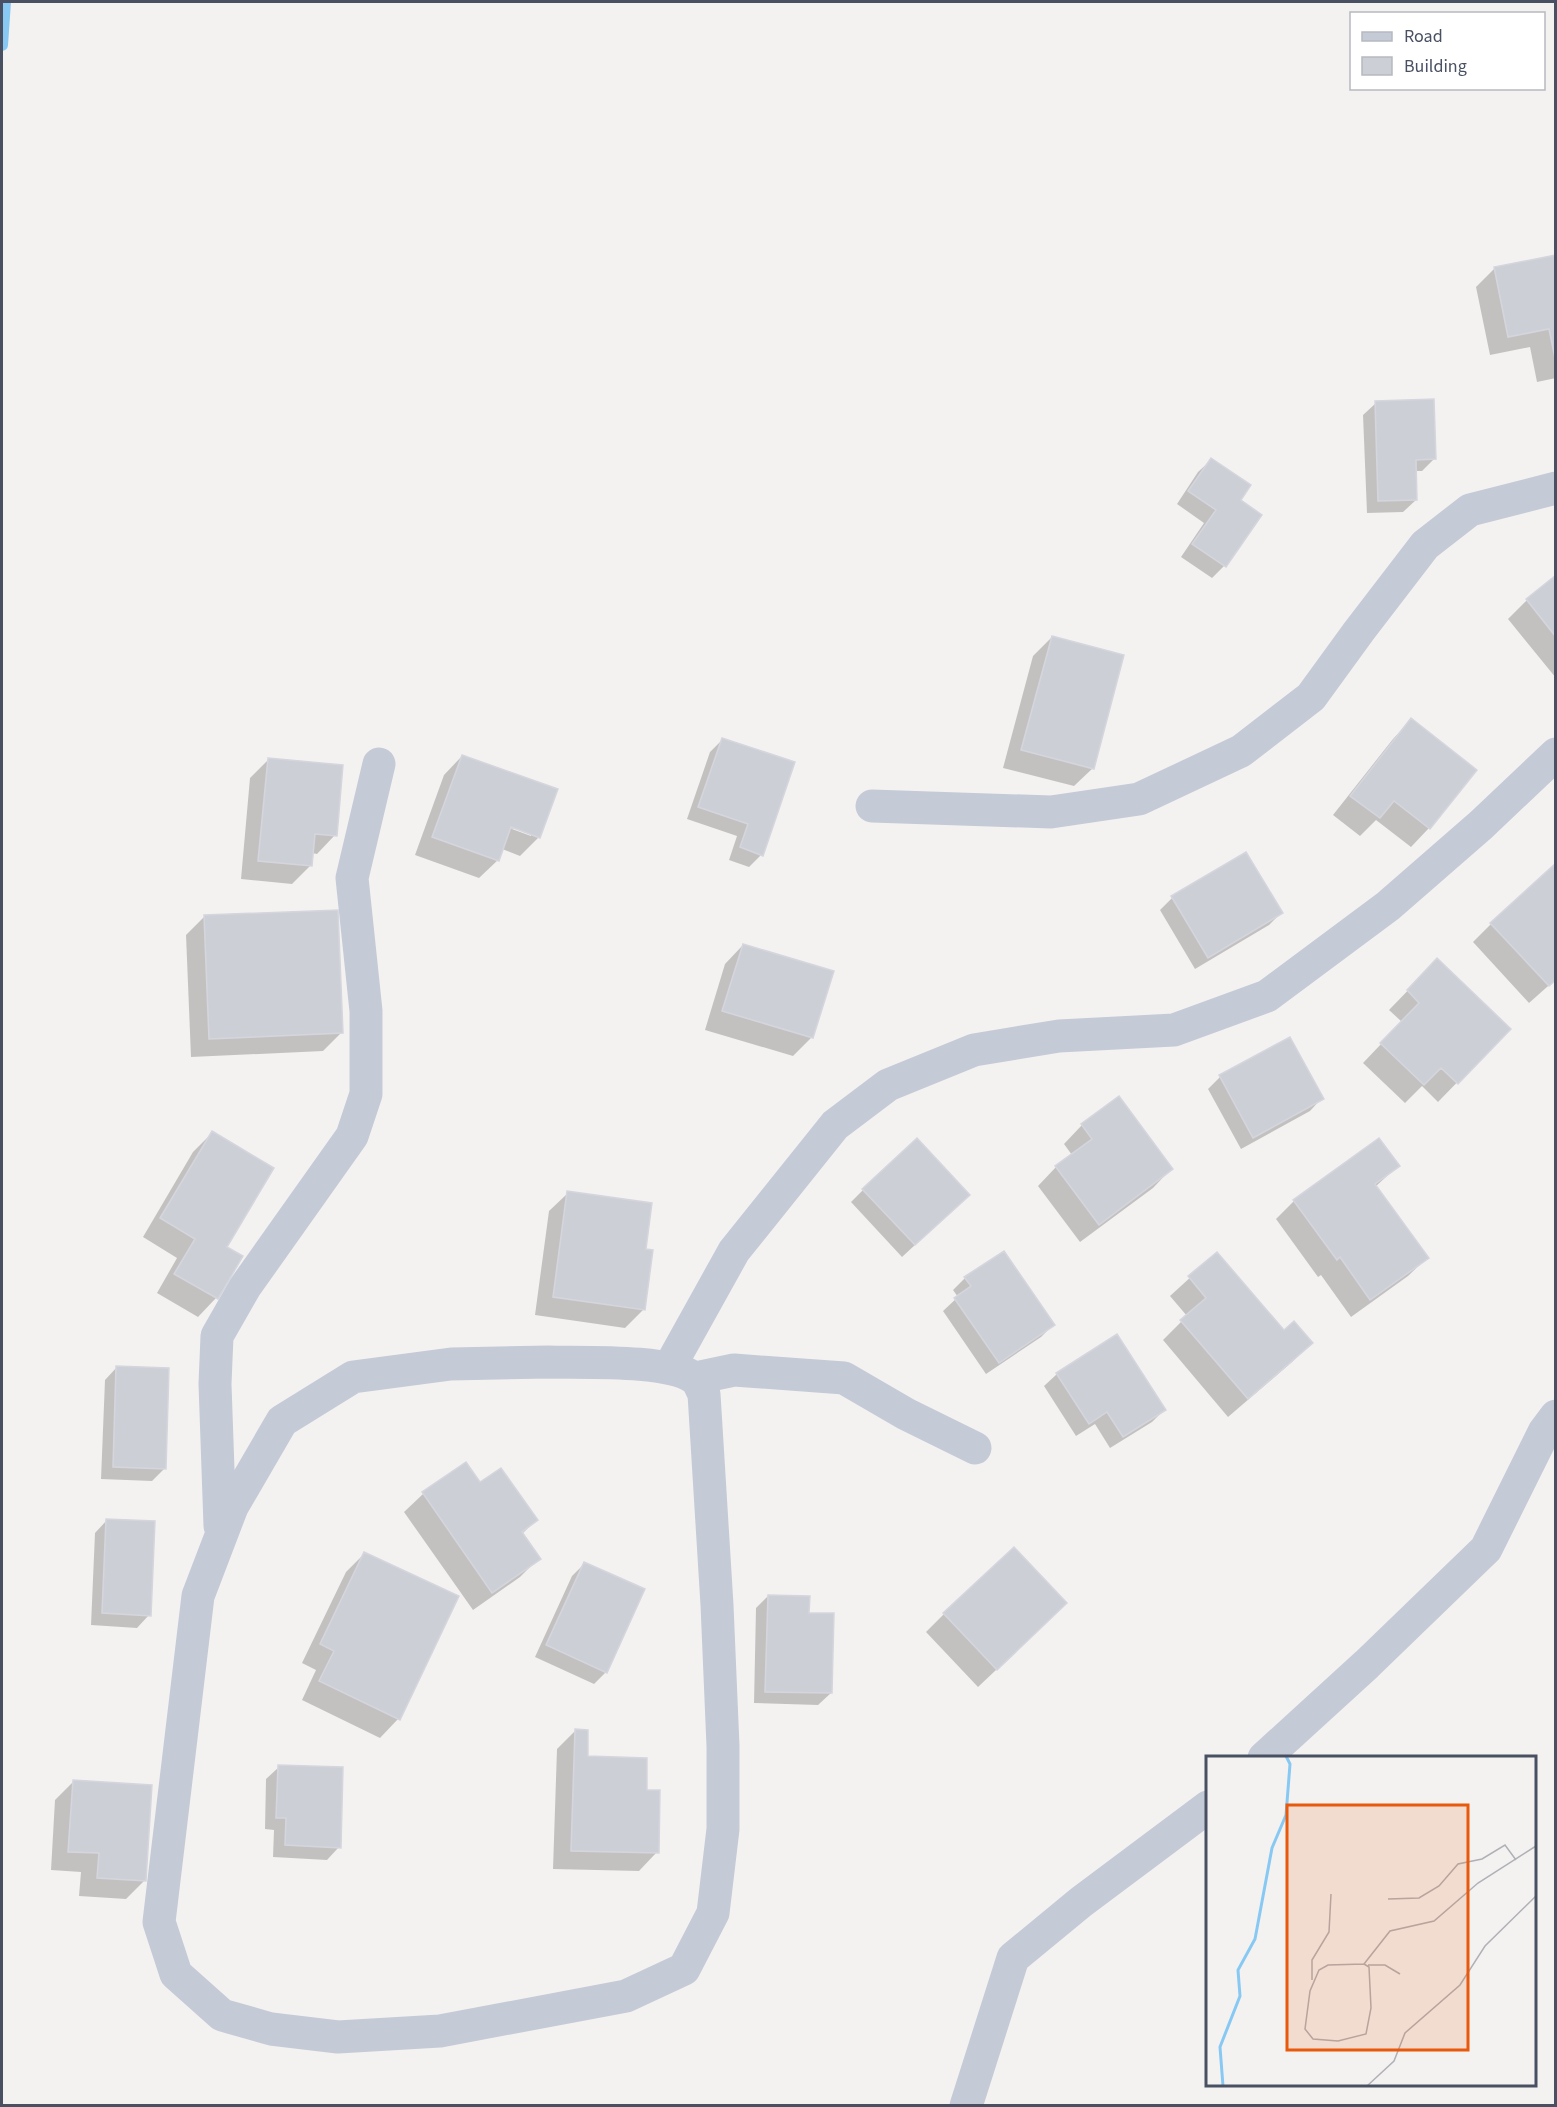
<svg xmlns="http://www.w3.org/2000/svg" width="1557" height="2107" font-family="'Source Sans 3',sans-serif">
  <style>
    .shadow { fill: #0003; fill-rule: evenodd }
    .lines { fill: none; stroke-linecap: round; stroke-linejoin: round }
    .stream { stroke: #88c9f3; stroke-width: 12 }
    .building { fill: #cdcfd7; stroke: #d5d6dd; stroke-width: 1.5 }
    .minor { stroke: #c4cbd7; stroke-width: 33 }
    .inset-river { fill: none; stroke: #88c9f3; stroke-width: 3 }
    .inset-road { fill: none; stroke: #afb1b7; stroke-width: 1.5 }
    .view { fill: #e8590c; fill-opacity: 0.15; stroke: #e8590c; stroke-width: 3 }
    .inset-edge { fill: none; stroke: #485061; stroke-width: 3 }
  </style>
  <rect width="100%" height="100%" fill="#f4f2f1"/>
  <path class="shadow" d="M1556 256V378L1537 382 1530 347 1490 355 1476 287 1495 268Z
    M1376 403 1434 459 1422 471H1415L1416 500 1403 512 1367 513 1363 415Z
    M1211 460 1238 501 1260 515 1224 566 1212 578 1181 557 1204 523 1177 504 1198 472Z
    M1556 577V678L1508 619 1527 600Z
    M1052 637 1093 768 1074 786 1003 768 1033 656Z
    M1411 720 1429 828 1411 847 1376 820 1360 836 1333 815 1393 739Z
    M723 739 761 855 749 867 729 860 737 836 687 819 710 752Z
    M462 756 539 837 520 856 502 849 498 860 479 878 415 855 444 775ZM505 823 531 833V836L504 826Z
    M269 759 335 835 317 854 312 853 310 866 292 884 241 879 250 778Z
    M1172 898 1281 913 1269 925 1195 969 1160 910Z
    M204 917 341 1033 323 1051 191 1057 186 935Z
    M1491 924 1556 979 1529 1003 1473 942Z
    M743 945 812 1037 793 1056 705 1030 725 964Z
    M1419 979 1509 1029 1438 1102 1422 1086 1405 1103 1363 1063 1402 1022 1389 1010Z
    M1289 1039 1322 1098 1310 1111 1241 1149 1208 1089 1220 1077Z
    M1082 1125 1171 1169 1153 1188 1080 1242 1038 1186 1056 1167 1072 1155 1064 1144Z
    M212 1133 225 1247 241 1257 216 1298 198 1317 157 1293 177 1258 143 1237 193 1152Z
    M1398 1166 1375 1187 1427 1258 1408 1276 1351 1317 1321 1275 1318 1277 1276 1219 1294 1201Z
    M863 1190 956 1207 902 1257 851 1202Z
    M568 1193 644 1250 643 1310 625 1328 535 1315 549 1211Z
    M1216 1254 1284 1332 1311 1343 1292 1362 1228 1417 1163 1340 1187 1316 1170 1296Z
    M965 1278 1053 1325 1041 1337 986 1374 943 1311 958 1297 953 1290Z
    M117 1367 164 1469 152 1481 101 1479 105 1380Z
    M1057 1374 1164 1410 1152 1422 1110 1448 1095 1424 1076 1436 1044 1386Z
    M465 1464 480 1484 536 1520 522 1534 539 1558 520 1577 473 1610 404 1512 423 1494Z
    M107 1520 149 1615 137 1628 91 1625 95 1533Z
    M365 1553 398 1719 380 1738 302 1700 316 1670 302 1663 346 1572Z
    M584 1564 606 1672 594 1684 535 1657 572 1576Z
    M768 1596 831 1693 818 1705 754 1703 756 1608Z
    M944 1614 1047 1622 978 1687 926 1632Z
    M575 1731 586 1757 645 1791 657 1852 639 1871 553 1869 557 1749Z
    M279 1767 339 1847 327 1860 273 1857 274 1830 265 1829 266 1779Z
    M73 1782 144 1881 126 1899 79 1896 81 1872 51 1870 55 1800Z"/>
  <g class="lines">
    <path class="stream" d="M2 45 5 2"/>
  </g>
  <path class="building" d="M1556 255V363L1549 329 1508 337 1494 267Z
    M1434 399 1436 459 1416 460 1417 500 1378 501 1375 401Z
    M1211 458 1251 485 1241 500 1262 515 1226 567 1192 544 1216 510 1188 491Z
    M1556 575V637L1526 599Z
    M1052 636 1124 655 1094 769 1021 750Z
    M1411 718 1477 770 1430 829 1394 801 1380 818 1350 796Z
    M722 738 795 762 763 856 740 847 748 824 698 807Z
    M462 755 558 789 540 838 511 827 499 861 432 837Z
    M268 758 343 765 337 836 315 834 312 866 258 861Z
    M1246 852 1283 913 1208 958 1171 896Z
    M1556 863V980L1549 986 1490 923Z
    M338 910 343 1033 209 1039 204 915Z
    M743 944 834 971 813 1038 722 1011Z
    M1437 958 1511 1029 1458 1084 1441 1068 1424 1085 1380 1043 1419 1003 1407 990Z
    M1290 1037 1324 1099 1253 1138 1219 1075Z
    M1119 1096 1173 1169 1099 1225 1055 1166 1092 1139 1081 1124Z
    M212 1131 274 1168 227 1247 243 1256 218 1299 174 1274 195 1239 160 1218Z
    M917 1138 970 1195 915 1245 862 1189Z
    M1379 1138 1400 1166 1375 1184 1429 1258 1370 1300 1340 1257 1337 1260 1293 1200Z
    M567 1191 652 1203 646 1249 653 1250 645 1310 553 1297Z
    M1004 1251 1055 1325 999 1363 954 1298 971 1286 964 1277Z
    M1217 1252 1284 1330 1294 1321 1313 1343 1248 1399 1180 1320 1206 1298 1188 1276Z
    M1117 1334 1166 1410 1123 1437 1107 1412 1089 1424 1056 1373Z
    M116 1366 169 1368 166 1469 113 1467Z
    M466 1462 480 1482 501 1468 538 1520 522 1532 541 1559 492 1593 422 1492Z
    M106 1519 155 1521 151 1616 102 1613Z
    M1014 1547 1067 1603 997 1670 943 1613Z
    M364 1552 459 1596 400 1720 319 1681 334 1651 320 1644Z
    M584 1562 645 1589 607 1673 546 1645Z
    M768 1595 810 1596 809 1613H834L832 1693 765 1692Z
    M575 1729 588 1730V1756L647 1758V1790H660L659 1853 571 1851Z
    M278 1765 343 1767 341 1848 285 1845 286 1818H276Z
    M73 1780 152 1785 146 1881 97 1878 99 1853 68 1852Z"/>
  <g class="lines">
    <path class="minor" d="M872 806 1051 812 1139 799 1241 751 1311 697 1359 631 1425 545 1470 510 1556 488
      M548 1362C582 1363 668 1359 694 1378 699 1381 701 1389 704 1394L717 1605 723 1746V1829L713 1913 684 1969 626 1996 440 2031 338 2037 271 2029 222 2015 176 1974 159 1922 198 1596 232 1507 282 1421 353 1377 451 1364Z
      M669 1368 734 1251 835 1125 888 1085 974 1050 1059 1036 1174 1030 1267 996 1388 906 1481 825 1556 754
      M696 1378 734 1370 844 1378 906 1414 975 1448
      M220 1526 215 1384 217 1336 245 1287 352 1136 366 1094V1011L352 878 379 764
      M1264 1758 1367 1664 1486 1549 1544 1432 1556 1416
      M966 2106 1013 1958 1081 1902 1208 1807"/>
  </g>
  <g transform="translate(1206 1756)">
    <rect width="330" height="330" fill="#f4f2f1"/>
    <path class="inset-river" d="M17 330 14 291 34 240 32 214 49 183 66 92 80 59 84 8 80 0"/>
    <path class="inset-road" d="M182 143 213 142 233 130 252 108 276 103 299 89 310 104M158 208 163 211 165 252 160 278 132 285 107 283 99 273 104 235 113 214 122 209ZM158 208 184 175 228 165 272 127 330 90M162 209H179L194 218M106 224V204L123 176 125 138M161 330 188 305 199 277 254 229 279 190 330 140"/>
    <path class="view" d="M81 49H262V294H81Z"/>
    <rect width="330" height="330" class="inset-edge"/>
  </g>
  <rect width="1557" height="2107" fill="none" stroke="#485061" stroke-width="6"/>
  <rect x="1350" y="12" width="195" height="78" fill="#ffffff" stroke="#b6b9c0" stroke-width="1.5"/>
  <rect x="1362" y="32" width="30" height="9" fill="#c4cbd7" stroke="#b6b9c0" stroke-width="1.5"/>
  <text x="1404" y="42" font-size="18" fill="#485061">Road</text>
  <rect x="1362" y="57" width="30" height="18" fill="#cdcfd7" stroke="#b6b9c0" stroke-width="1.5"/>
  <text x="1404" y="72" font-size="18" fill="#485061">Building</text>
</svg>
